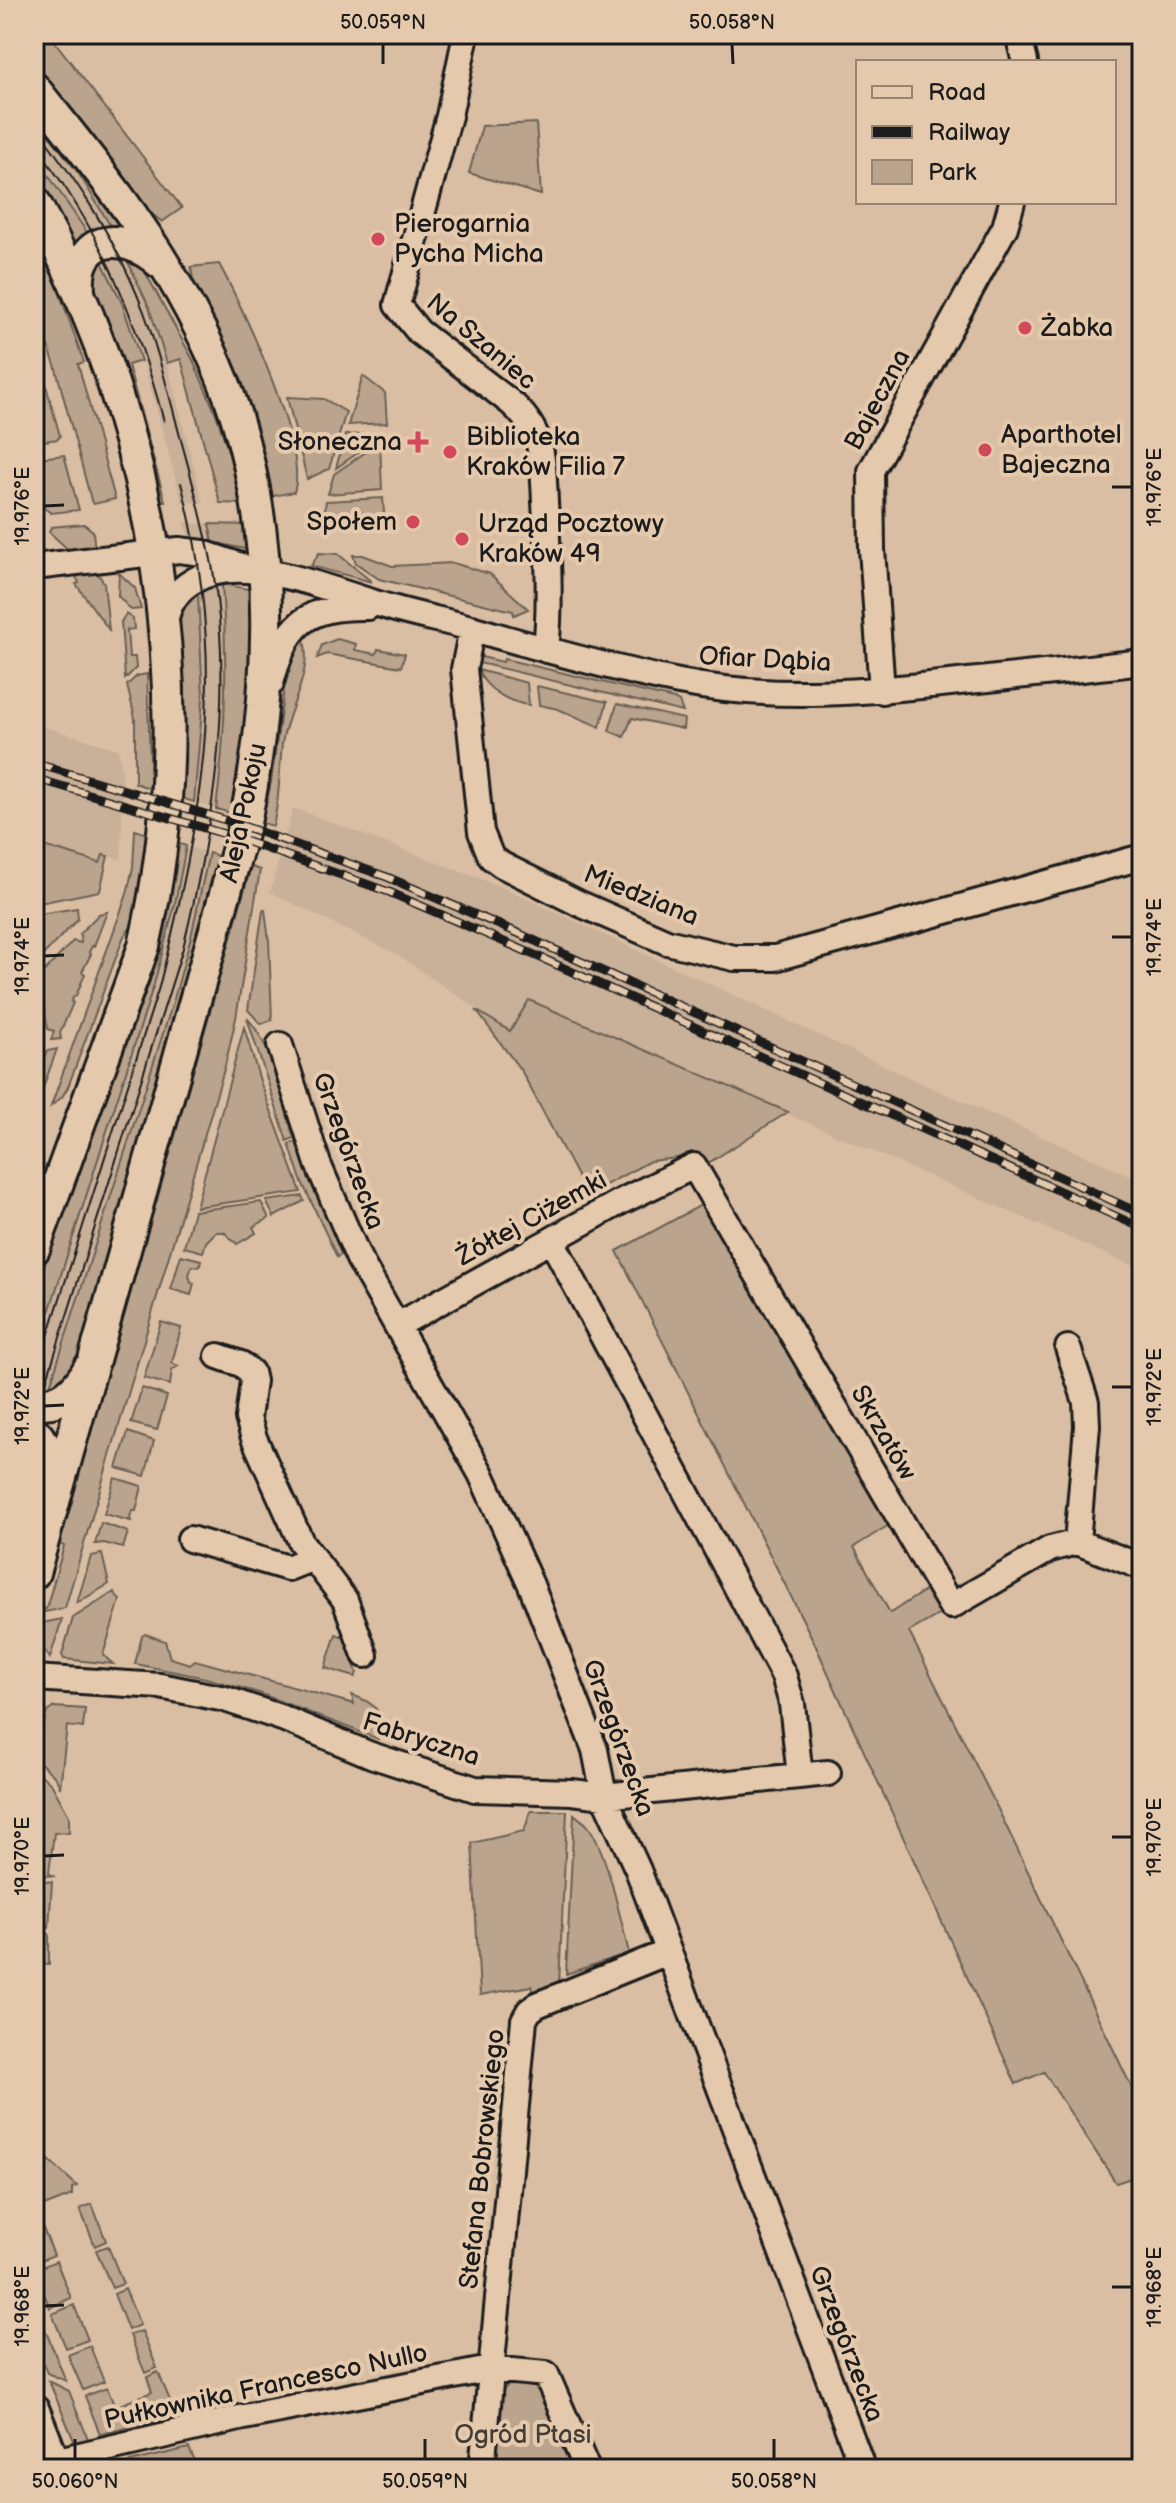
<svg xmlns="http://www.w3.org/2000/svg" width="1176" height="2503" font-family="'Balsamiq Sans',sans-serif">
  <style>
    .built { fill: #c9b098 }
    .green { fill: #baa48d; stroke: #6b6054; stroke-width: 2 }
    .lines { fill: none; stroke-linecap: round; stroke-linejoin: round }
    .minor-casing { stroke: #1c1c1c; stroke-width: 30 }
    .major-casing { stroke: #1c1c1c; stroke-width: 36 }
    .minor { stroke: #e5c9ac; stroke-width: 24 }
    .major { stroke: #e5c9ac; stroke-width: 30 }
    .tram { stroke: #1c1c1c; stroke-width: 2 }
    .rail-casing { stroke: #1c1c1c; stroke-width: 9 }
    .rail { stroke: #e5c9ac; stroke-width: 6; stroke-dasharray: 18; stroke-linecap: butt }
    .ticks { fill: none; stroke: #1c1c1c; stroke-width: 3 }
    .poi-dot { fill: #d1495b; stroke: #e5c9ac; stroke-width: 3 }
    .labels { text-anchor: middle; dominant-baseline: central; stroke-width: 8; stroke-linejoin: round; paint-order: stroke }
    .poi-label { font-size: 26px; fill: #1c1c1c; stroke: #e5c9ac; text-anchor: start }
    .street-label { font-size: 26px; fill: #1c1c1c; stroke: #e5c9ac }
    .park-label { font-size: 26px; fill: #443e38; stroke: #e5c9ac }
    .neatline { fill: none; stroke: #1c1c1c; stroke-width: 3 }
    .ticks-label { font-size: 20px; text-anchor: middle; fill: #1c1c1c }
  </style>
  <rect width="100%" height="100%" fill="#d9bea3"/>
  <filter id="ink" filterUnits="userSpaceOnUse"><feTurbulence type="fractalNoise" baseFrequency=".0125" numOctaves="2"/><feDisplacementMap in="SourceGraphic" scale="16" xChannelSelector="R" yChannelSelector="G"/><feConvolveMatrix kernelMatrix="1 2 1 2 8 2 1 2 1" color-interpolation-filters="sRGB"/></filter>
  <g filter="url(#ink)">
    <path class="built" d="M34 116 79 174 113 230 90 237 34 154Z
      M124 253 149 307 163 347 203 503 182 502 143 361 122 303 100 258Z
      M185 523 209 524 213 542 189 541Z
      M222 584 227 685 224 744 216 809 194 802 203 698 198 594Z
      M34 724 118 749 123 780 121 859 103 855 101 863 34 843Z
      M293 808 502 887 921 1083 1142 1181V1270L530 1000 510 1031 396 954 270 892Z
      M186 846 209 853 183 970 48 1392 34 1391V1359L154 984 175 904Z"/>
    <path class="green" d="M34 34H49L182 208 162 222 135 200 34 69Z
      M34 106 123 224V229L113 230 79 174 34 116Z
      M536 123 541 195 469 173 482 126Z
      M34 154 90 237 73 250 34 178Z
      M34 234 57 286 84 362 78 364 115 499 94 504 91 500 55 365 34 307Z
      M124 253 143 268 193 360 216 414 246 504 220 503 181 359 167 363 149 307Z
      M100 258 122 303 141 361 128 365 165 501H155L89 286Z
      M219 264C242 306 309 447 294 492L268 497 194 286 191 267Z
      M42 371 60 436 58 439 37 442 34 372Z
      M363 376 385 393 387 423 348 425Z
      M287 397 324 399 346 412 329 469 307 479Z
      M379 434V438L336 468 345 435Z
      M380 442 382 490 328 494 334 474Z
      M64 455 79 510 51 513 44 508 39 458Z
      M383 498 384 513 380 516 323 520 326 501Z
      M84 524 93 531 95 552 73 554 49 532 51 527Z
      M209 524 250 525 249 550 213 542Z
      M319 553 338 554 372 582 311 566Z
      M353 555H363L392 566 453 563 490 574 528 609 514 615 513 611 379 579 356 563Z
      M97 572 104 583 109 630 76 584 79 583 75 574Z
      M119 573 135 588 141 609 131 610 118 596Z
      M222 584 253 590C252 665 248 740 231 813L216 809C226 733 228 660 222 584Z
      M198 594 203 698 194 802 178 797 177 626 185 607Z
      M126 614 133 619 134 629 127 630 129 657H135L136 668 125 679 121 622Z
      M337 639 356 644 355 650 376 654 378 649 405 654 401 667 327 654 317 658 322 645Z
      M304 640C313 674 287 709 282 744 279 772 280 799 273 826L262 823 271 782 288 661 298 644Z
      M477 656 503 662 504 659 674 699 679 702 683 712 475 662Z
      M478 670 527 683 529 705C509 703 485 689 478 670Z
      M147 674 151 789 135 783V718L127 685 137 676Z
      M537 686 607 702 600 727 558 709 539 705Z
      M617 704 684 719 683 729 632 718 624 737 609 731Z
      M135 830 150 835 135 922 124 936 68 1087 62 1097 51 1106 127 894 133 867Z
      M174 842 186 846 175 904 154 984 34 1359V1293L150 981 167 906Z
      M34 843 100 863 103 855 108 856 100 891 34 904Z
      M209 853 221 857 74 1373 48 1392 174 999 191 937Z
      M251 867 260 870 236 1018 225 1066 65 1608 40 1613 41 1608 46 1609 64 1546 59 1544Z
      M77 908 78 919 44 954 43 952H39L38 947 34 948V915Z
      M263 910H265L269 941 272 1020 261 1024 248 1010Z
      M107 912 94 946H92L89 952 91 954 82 972 85 974 76 996H74L71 1002 73 1003 60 1033 61 1039 51 1040 54 1031 48 1029 39 977 73 941 81 943 80 933 99 914Z
      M529 1000 788 1112 710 1162 678 1158 650 1161 587 1195 522 1072 476 1010 510 1031Z
      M247 1018C273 1045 283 1102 294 1138L287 1141Z
      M244 1027 260 1081 301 1192 196 1207Z
      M57 1049 35 1110H34V1053H38L36 1065 41 1067 47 1051Z
      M296 1142 313 1187 344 1253 337 1257 301 1180 289 1144Z
      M302 1196 304 1201 274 1217 266 1201Z
      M261 1202 269 1218 253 1227 256 1233 237 1244 224 1232H216L206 1242 203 1252 184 1247 194 1211Z
      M701 1205 889 1525 854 1547 890 1613 926 1590 940 1614 909 1632 997 1807 1142 2109V2195L1131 2178 1116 2183 1044 2072 1016 2084 813 1640 617 1251Z
      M181 1255 201 1260 199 1267 192 1266 189 1275 191 1282 194 1283 191 1295 171 1289Z
      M161 1322 181 1328 172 1363 178 1366 172 1370 170 1385 144 1378Z
      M142 1388 167 1396 157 1430 131 1423Z
      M128 1432 154 1441 145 1476 117 1468Z
      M115 1478 142 1486 136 1511H132L130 1517 131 1521 104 1514Z
      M101 1523 128 1532 123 1548 104 1543 95 1544Z
      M102 1554 109 1584 77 1603 91 1556Z
      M114 1592 120 1600 103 1655 113 1664 64 1659 62 1655 73 1618Z
      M62 1619 50 1658 38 1641 37 1624Z
      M145 1634 165 1641 170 1658 190 1664 195 1660 354 1704 352 1695C376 1703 386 1713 378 1739L259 1693 206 1678 135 1664 142 1636Z
      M336 1634 344 1637 357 1673 355 1677 325 1668Z
      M54 1707 85 1709 83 1728 67 1726 60 1788 56 1778 34 1757 47 1712Z
      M34 1768 52 1785 69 1816V1832L54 1833 49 1873 53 1876 34 1874Z
      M531 1811H567L559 1985 534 1994 532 1986 480 1995 472 1843 524 1831Z
      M574 1814C578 1818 585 1822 588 1826 607 1850 621 1922 629 1953L566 1974Z
      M34 1880 52 1882 49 1928 34 1927Z
      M34 1933 49 1934V1965L34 1964Z
      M34 2146 77 2186 72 2188V2195L34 2210Z
      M92 2204 106 2241 95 2246 80 2209Z
      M37 2214 54 2255 34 2263V2215Z
      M108 2246 123 2284 112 2288 96 2250Z
      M56 2261 71 2298 50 2308 34 2270Z
      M125 2289 140 2325 128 2330 114 2294Z
      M74 2305 88 2340 66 2348 52 2314Z
      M42 2322 66 2381 47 2373 34 2341V2325Z
      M142 2331 157 2368 145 2373 130 2335Z
      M90 2346 104 2382 83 2390 68 2355Z
      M158 2372 177 2417 100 2434 85 2396 107 2388 115 2407 152 2392 147 2377Z
      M49 2381 69 2391 90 2444 75 2443Z
      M511 2383 534 2387 543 2395 573 2469H487L494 2397Z
      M189 2448 198 2469H123L130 2462Z"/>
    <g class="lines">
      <defs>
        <path id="minor" d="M466 34 449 116 397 305 419 332 510 402C523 413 532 425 538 441 544 461 544 482 545 502 548 552 551 601 546 650
          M1018 34 1025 62
          M34 567 179 550 203 553 241 566
          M165 624C170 583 208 568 246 570 296 573 344 595 392 608 419 616 447 621 474 629 542 649 609 668 679 682 775 701 871 692 968 681 1026 675 1084 669 1142 662
          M472 628 464 669 481 832 491 857 502 865 578 903 667 942 734 958H775L1142 857
          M271 683C287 623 305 606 368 607
          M882 691 872 549 871 471 1005 227 1012 202
          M280 1045 318 1164 359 1259 481 1474 531 1585 595 1750 604 1796 638 1870 863 2469
          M552 1241 784 1676 792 1704 800 1776
          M398 1325 622 1201 694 1166 951 1606 1050 1549 1077 1542 1142 1567
          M1068 1348 1086 1402 1087 1426 1077 1542
          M218 1356 241 1364 251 1372 253 1381 248 1418 254 1438 301 1542 345 1600 365 1655
          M190 1539 288 1568 313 1558
          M34 1678 160 1686 225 1699 282 1718 371 1755 475 1789 572 1792 604 1796 828 1773
          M54 2461 244 2417 490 2369 546 2374 587 2469
          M482 2469 524 2020 529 2011 537 2005 668 1952"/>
        <path id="major" d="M34 88C81 148 131 207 170 274 196 318 220 366 236 416 277 547 272 690 245 823L34 1573
          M34 201C156 425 201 697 144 946L34 1249
          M79 291C75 234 123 230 159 262
          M34 1402C60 1407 77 1390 89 1368
          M34 1432C50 1447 54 1470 53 1491
          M34 2411 57 2469"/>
      </defs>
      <use href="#minor" class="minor-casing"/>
      <use href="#major" class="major-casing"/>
      <use href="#minor" class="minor"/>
      <use href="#major" class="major"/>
      <path class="tram" d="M34 125C79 183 118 243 144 312 158 350 168 390 178 429 191 476 204 522 213 570 234 696 213 826 183 948L34 1420
        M37 148C104 235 135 317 164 421
        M34 1380 159 987C204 811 229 662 181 483"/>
      <defs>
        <path id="rail" d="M34 763 232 822 387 877 511 930 1142 1214
          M34 778 228 835 389 892 546 960 1142 1228"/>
      </defs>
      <use href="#rail" class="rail-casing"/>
      <use href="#rail" class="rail"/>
    </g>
  </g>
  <path class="ticks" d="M383 44V64M732 44 733 64M1112 487H1132M44 506 64 505M1112 937H1132M44 956 64 955M1112 1387H1132M44 1406 64 1405M1112 1837H1132M44 1856 64 1855M1112 2287H1132M44 2306 64 2305M75 2439V2459M425 2439V2459M774 2439V2459"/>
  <g class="poi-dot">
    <circle cx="378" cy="239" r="8"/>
    <circle cx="1025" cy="328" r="8"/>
    <path d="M414 430h8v8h8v8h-8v8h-8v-8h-8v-8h8z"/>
    <circle cx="985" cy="450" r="8"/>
    <circle cx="450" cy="452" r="8"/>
    <circle cx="413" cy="522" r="8"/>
    <circle cx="462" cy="539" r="8"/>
  </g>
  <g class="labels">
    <g class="poi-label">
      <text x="394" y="224">Pierogarnia<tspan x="394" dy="30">Pycha Micha</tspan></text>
      <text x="1041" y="328">Żabka</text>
      <text x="1001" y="435">Aparthotel<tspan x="1001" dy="30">Bajeczna</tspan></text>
      <text x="466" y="437">Biblioteka<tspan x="466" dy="30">Kraków Filia 7</tspan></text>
      <text x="402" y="442" text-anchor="end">Słoneczna</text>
      <text x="397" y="522" text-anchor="end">Społem</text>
      <text x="478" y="524">Urząd Pocztowy<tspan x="478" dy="30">Kraków 49</tspan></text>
    </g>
    <g class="street-label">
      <text transform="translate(481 342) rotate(40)">Na Szaniec</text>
      <text transform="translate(878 400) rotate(-62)">Bajeczna</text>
      <text transform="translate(765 660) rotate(3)">Ofiar Dąbia</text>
      <text transform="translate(244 813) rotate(-78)">Aleja Pokoju</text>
      <text transform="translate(641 896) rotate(22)">Miedziana</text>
      <text transform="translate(348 1151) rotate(70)">Grzegórzecka</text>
      <text transform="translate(532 1219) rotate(-29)">Żółtej Ciżemki</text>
      <text transform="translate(883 1433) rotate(60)">Skrzatów</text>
      <text transform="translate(618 1738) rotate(70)">Grzegórzecka</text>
      <text transform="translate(421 1740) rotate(18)">Fabryczna</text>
      <text transform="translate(483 2159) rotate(-84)">Stefana Bobrowskiego</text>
      <text transform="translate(846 2344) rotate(69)">Grzegórzecka</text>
      <text transform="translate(266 2387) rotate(-12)">Pułkownika Francesco Nullo</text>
    </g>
    <g class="park-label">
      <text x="523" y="2435">Ogród Ptasi</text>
    </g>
  </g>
  <rect width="1176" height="2503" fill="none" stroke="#e5c9ac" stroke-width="88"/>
  <rect x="856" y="60" width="260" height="144" fill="#e5c9ac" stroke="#958472" stroke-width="2"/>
  <rect x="872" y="86" width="40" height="12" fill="#e5c9ac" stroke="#958472" stroke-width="2"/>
  <text x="928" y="100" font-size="24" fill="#1c1c1c">Road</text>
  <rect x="872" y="126" width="40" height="12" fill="#1c1c1c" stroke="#958472" stroke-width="2"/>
  <text x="928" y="140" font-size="24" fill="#1c1c1c">Railway</text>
  <rect x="872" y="160" width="40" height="24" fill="#baa48d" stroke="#958472" stroke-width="2"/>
  <text x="928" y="180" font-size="24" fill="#1c1c1c">Park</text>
  <rect x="44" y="44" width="1088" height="2415" class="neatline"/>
  <g class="ticks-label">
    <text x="383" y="29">50.059°N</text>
    <text x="732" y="29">50.058°N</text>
    <text transform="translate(1154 487) rotate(-90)" y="7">19.976°E</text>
    <text transform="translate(22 506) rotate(-90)" y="7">19.976°E</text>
    <text transform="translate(1154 937) rotate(-90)" y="7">19.974°E</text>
    <text transform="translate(22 956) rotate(-90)" y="7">19.974°E</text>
    <text transform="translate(1154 1387) rotate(-90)" y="7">19.972°E</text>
    <text transform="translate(22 1406) rotate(-90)" y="7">19.972°E</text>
    <text transform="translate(1154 1837) rotate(-90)" y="7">19.970°E</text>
    <text transform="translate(22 1856) rotate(-90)" y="7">19.970°E</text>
    <text transform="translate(1154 2287) rotate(-90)" y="7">19.968°E</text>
    <text transform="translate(22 2306) rotate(-90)" y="7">19.968°E</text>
    <text x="75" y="2488">50.060°N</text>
    <text x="425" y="2488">50.059°N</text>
    <text x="774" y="2488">50.058°N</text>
  </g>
</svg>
